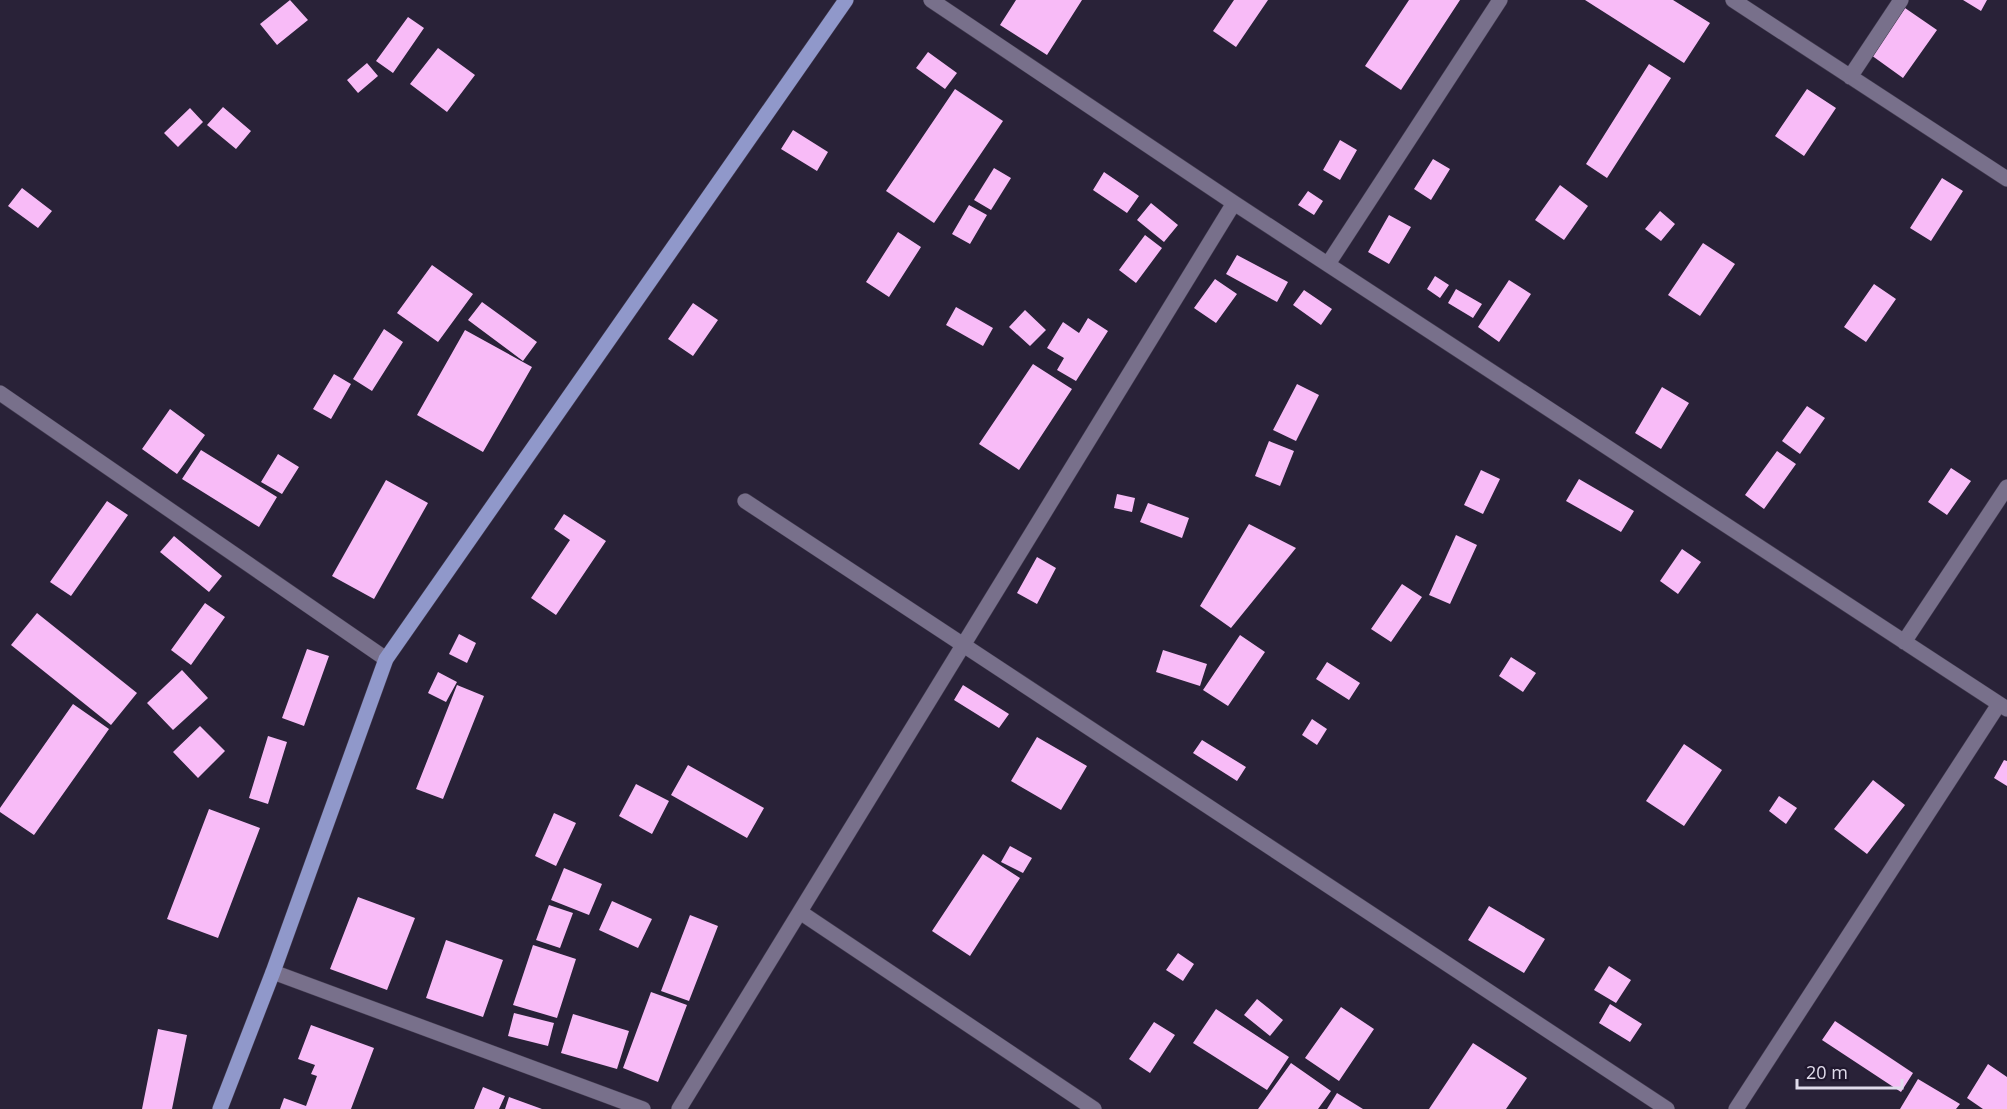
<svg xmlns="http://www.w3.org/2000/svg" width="2007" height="1109" font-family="'Open Sans',sans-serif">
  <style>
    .building { fill: #f8bbf7 }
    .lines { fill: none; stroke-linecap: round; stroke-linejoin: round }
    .minor-casing { stroke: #433c50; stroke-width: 16 }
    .major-casing { stroke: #433c50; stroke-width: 16 }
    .minor { stroke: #78708b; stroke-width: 15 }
    .major { stroke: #9098ca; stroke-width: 15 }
  </style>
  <rect width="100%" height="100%" fill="#292238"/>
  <path class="building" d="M290 0 308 20 277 45 260 24Z
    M1016 0H1082L1047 55 1000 25Z
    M1234 0H1268L1236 47 1213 31Z
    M1409 0H1460L1401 90 1365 66Z
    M1585 0H1673L1710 23 1684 63Z
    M1963 0H1987L1981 11Z
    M1905 8 1937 30 1903 78 1871 55Z
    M408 17 424 28 393 73 376 61Z
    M438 48 475 75 447 112 410 84Z
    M928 52 957 73 945 89 916 68Z
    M367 63 378 76 358 93 347 80Z
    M1649 64 1671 78 1607 178 1586 164Z
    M955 89 1003 121 934 223 886 191Z
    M1807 89 1836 108 1804 156 1775 136Z
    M223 107 251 131 236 149 207 125Z
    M190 108 203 122 178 147 164 133Z
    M793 130 828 152 817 171 781 149Z
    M1340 140 1357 150 1340 180 1323 170Z
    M1433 159 1450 169 1431 200 1414 189Z
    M994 168 1011 178 991 210 974 200Z
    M1104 172 1139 196 1127 213 1093 190Z
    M1942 178 1963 191 1931 241 1910 228Z
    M1560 185 1588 206 1564 240 1535 220Z
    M22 188 52 211 38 228 8 206Z
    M1308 191 1323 201 1314 215 1298 205Z
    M1151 203 1178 225 1164 242 1137 220Z
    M969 205 987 215 970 244 952 234Z
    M1660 211 1675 224 1661 241 1645 229Z
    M1389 215 1411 227 1389 264 1368 252Z
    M898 232 921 247 889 297 866 282Z
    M1145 235 1162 248 1136 283 1119 270Z
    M1703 243 1735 264 1700 316 1668 295Z
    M1237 255 1288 282 1277 302 1226 274Z
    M432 265 473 294 438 342 397 313Z
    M1435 276 1449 285 1440 298 1427 289Z
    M1215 279 1237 294 1216 323 1194 308Z
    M1509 280 1531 294 1499 342 1478 327Z
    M1874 284 1896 299 1866 342 1844 327Z
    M1456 289 1482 304 1473 318 1448 303Z
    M1304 290 1332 309 1321 325 1293 305Z
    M482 302 537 342 523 361 468 320Z
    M693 303 718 320 693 356 668 339Z
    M956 307 993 328 983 346 946 325Z
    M1025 310 1046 330 1030 346 1009 327Z
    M1088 318 1108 331 1076 381 1057 370 1064 358 1047 348 1063 322 1079 333Z
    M384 329 403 342 372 391 353 379Z
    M465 330 532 367 483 452 417 415Z
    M1033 364 1072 389 1019 470 979 444Z
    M334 374 351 384 331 419 313 409Z
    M1297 384 1319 395 1296 441 1273 430Z
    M1662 387 1689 403 1661 449 1635 433Z
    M1807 406 1825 418 1800 454 1782 441Z
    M170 409 205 435 177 474 142 449Z
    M1269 441 1294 451 1280 486 1255 476Z
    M201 450 277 497 259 527 182 479Z
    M1777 451 1796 464 1764 509 1745 495Z
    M278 454 299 467 282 494 261 482Z
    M1951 468 1971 481 1947 515 1928 502Z
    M1481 470 1500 479 1483 514 1464 505Z
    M1579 479 1634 511 1621 532 1566 501Z
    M386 480 428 503 374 599 332 576Z
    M1117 494 1135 498 1132 512 1114 508Z
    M107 501 128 515 71 596 50 582Z
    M1148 503 1189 518 1182 538 1140 522Z
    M564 514 606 541 556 615 531 598 570 540 554 529Z
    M1249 524 1296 548 1231 628 1200 606Z
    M1456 535 1477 545 1450 604 1429 595Z
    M174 536 222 576 209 592 160 552Z
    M1682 549 1701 562 1678 594 1660 581Z
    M1037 557 1056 568 1037 604 1017 593Z
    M1402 584 1422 597 1391 642 1371 629Z
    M205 603 225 617 191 665 171 650Z
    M37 613 137 693 111 725 11 645Z
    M459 634 476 643 467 663 449 654Z
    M1240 635 1265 652 1228 706 1203 690Z
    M307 649 329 656 304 726 282 718Z
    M1163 650 1207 664 1200 686 1156 672Z
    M1511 657 1536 673 1523 692 1499 676Z
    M1327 662 1360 683 1349 700 1316 679Z
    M182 670 208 698 173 730 147 703Z
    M438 672 457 682 446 702 428 693Z
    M457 685 484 696 443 799 416 789Z
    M963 685 1009 714 999 728 954 700Z
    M73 704 109 729 34 835 0 812V808Z
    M1312 719 1327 729 1317 745 1302 735Z
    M200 726 225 751 198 778 173 752Z
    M268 736 287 742 268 804 249 798Z
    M1037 737 1087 766 1061 810 1011 781Z
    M1202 740 1246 767 1237 781 1193 753Z
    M1684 744 1722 770 1684 826 1646 801Z
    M2004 760 2007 761V786L1994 778Z
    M688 765 764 808 747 838 671 795Z
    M1873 780 1905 805 1867 854 1834 829Z
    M636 784 669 801 652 834 619 816Z
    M1779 796 1797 808 1786 824 1769 811Z
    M209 809 260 828 218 938 167 919Z
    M554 813 576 823 556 866 535 856Z
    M1010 846 1032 858 1023 873 1001 862Z
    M983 854 1020 878 970 956 932 931Z
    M564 868 602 884 589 915 551 900Z
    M358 897 415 918 387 990 330 969Z
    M612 901 652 919 638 948 599 930Z
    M549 905 573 913 560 948 536 940Z
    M1489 906 1545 939 1524 973 1468 940Z
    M690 915 718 926 689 1001 661 991Z
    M446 940 503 960 483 1017 426 998Z
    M533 945 576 959 557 1018 513 1005Z
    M1178 953 1194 964 1183 981 1166 970Z
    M1609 966 1631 980 1616 1003 1594 990Z
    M651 992 687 1005 658 1082 623 1068Z
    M1257 999 1283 1020 1270 1036 1244 1015Z
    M1610 1004 1642 1024 1630 1042 1599 1023Z
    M1341 1007 1374 1029 1339 1081 1305 1058Z
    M1216 1009 1289 1057 1267 1090 1193 1043Z
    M514 1013 554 1023 548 1046 508 1036Z
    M573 1014 629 1031 617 1069 561 1053Z
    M1835 1021 1913 1073 1901 1092 1822 1040Z
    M1154 1022 1175 1035 1150 1073 1129 1059Z
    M311 1025 374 1048 351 1109H280L284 1098 306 1106 317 1076 311 1074 315 1065 298 1059Z
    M158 1029 187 1035 172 1109H142Z
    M1473 1043 1527 1078 1506 1109H1429Z
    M1291 1063 1331 1091 1318 1109H1258Z
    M1988 1064 2007 1077V1109H1983L1967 1098Z
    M1918 1079 1960 1104 1956 1109H1900Z
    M483 1087 505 1096 499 1109H474Z
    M1337 1093 1363 1109H1327Z
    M509 1097 542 1109H505Z"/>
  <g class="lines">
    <defs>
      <path id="minor" d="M931 0 1234 203 2007 709
        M1733 0 2007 179
        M1850 77 1901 0
        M1328 264 1500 0
        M0 393 386 659
        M745 501 1667 1109
        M1904 642 2007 487
        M800 912 1094 1109
        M273 972 643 1109
        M679 1109 1234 203
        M1736 1109 1999 704"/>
      <path id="major" d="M220 1109 273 972 386 659 846 0"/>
    </defs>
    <use href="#minor" class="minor-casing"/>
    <use href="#major" class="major-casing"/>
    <use href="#minor" class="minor"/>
    <use href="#major" class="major"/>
  </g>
  <path d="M1797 1079v9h105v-9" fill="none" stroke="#e0dceb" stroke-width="3"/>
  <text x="1806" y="1079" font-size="18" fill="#e0dceb" stroke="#20182e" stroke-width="4.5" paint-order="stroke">20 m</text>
</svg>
